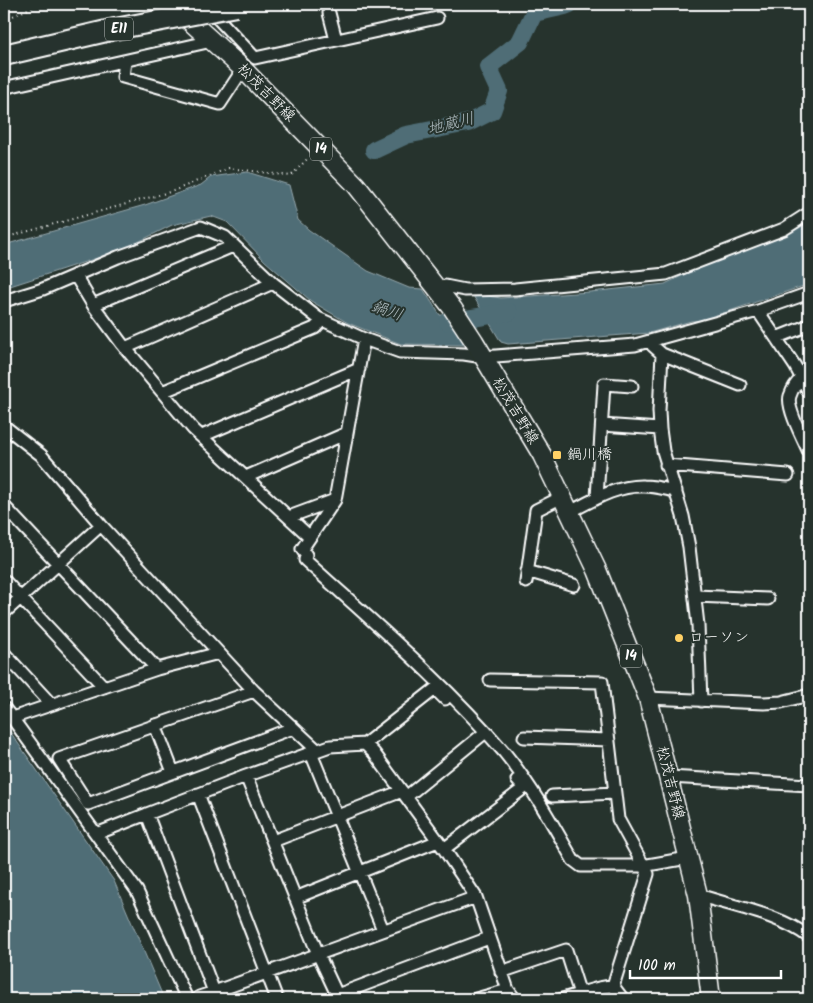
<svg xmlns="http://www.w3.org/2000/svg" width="813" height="1003" font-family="Kalam,'Klee One',sans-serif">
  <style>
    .water { fill: #4f6d76; stroke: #95a7ad }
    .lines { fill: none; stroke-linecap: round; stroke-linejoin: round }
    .river { stroke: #4f6d76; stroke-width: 18 }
    .minor-casing { stroke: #fff; stroke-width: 15 }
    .primary-casing { stroke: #fff; stroke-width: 21 }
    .path { stroke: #fff; stroke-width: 2; stroke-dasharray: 1 4; stroke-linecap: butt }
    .minor { stroke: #26332d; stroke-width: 11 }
    .primary { stroke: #26332d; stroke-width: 18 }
    .motorway-bridge-casing { stroke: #fff; stroke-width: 24; stroke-linecap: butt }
    .motorway-bridge { stroke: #26332d; stroke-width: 20 }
    .poi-dot { fill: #ffd166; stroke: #26332d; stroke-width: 2 }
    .labels { text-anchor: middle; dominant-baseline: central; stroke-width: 4; stroke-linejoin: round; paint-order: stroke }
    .shield { fill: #26332d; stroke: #bec2c0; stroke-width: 1 }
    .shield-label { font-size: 14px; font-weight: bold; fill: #fff }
    .street-label { font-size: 15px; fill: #fff; stroke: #26332d }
    .poi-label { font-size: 15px; fill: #fff; stroke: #26332d; text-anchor: start }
    .water-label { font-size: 16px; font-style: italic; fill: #b0bdc1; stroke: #26332d }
  </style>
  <rect width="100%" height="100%" fill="#26332d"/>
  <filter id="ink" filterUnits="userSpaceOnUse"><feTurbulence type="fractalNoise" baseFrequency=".02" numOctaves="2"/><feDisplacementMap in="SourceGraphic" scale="10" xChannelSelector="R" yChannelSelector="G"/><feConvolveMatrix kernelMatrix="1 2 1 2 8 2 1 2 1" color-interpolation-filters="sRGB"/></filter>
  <g filter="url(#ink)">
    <path class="water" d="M247 172 289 185 298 220 309 230 368 271 409 288 423 289 440 315H448L466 345 401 344 348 323 311 301 265 261 227 222 211 216 172 225 122 250 4 288V245L145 205 201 185 211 177Z
      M809 222V284L703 320 691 321 649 333 508 344 501 342 472 294 501 298 590 292 665 284 694 270 791 233Z
      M4 723 114 881 164 999H4Z"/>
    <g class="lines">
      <path class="river" d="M374 150 406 135 468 123 492 111 499 91 488 67 520 42 534 13 565 6 570 4
        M448 322 509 312"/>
      <defs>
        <path id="minor" d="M209 9 255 58 437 18
          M329 13 336 40
          M125 61 123 77 220 104 243 69
          M7 87 212 41
          M75 275 93 305 122 344 193 429 310 537
          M437 289 445 286 465 290 515 289 666 274 784 229 809 213
          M4 301 43 289 118 257 201 227 225 237 273 283 318 318 364 339 400 352 464 354 483 357 635 345 758 311 809 293
          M93 305 233 246
          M758 311 795 366 809 392
          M776 338 809 325
          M364 339 335 500 302 549 306 555 305 560C373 622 444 682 504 752 531 785 552 823 573 860L581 866H642L688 858
          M651 342 653 346 662 354 659 411 660 429 663 451 683 516 689 547 698 625 701 701
          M125 348 273 283
          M662 354 740 385
          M801 379C796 383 792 390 790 396 786 407 804 441 809 452
          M162 392 315 328 322 320
          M602 425 660 429
          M4 426 41 455 101 525 254 691 317 750
          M202 436 359 369
          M666 465 788 475
          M246 477 347 433
          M597 498 604 384 632 386
          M4 506 157 669
          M570 512C593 500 617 485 644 486 654 486 665 489 676 491
          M289 517 335 500
          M527 571 574 585
          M4 580 104 687
          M526 582 536 510 562 497
          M695 596 768 599
          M4 613 101 525
          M4 653 51 704
          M490 680 602 682 618 819 648 874 613 986
          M254 691 59 759 88 804 293 728
          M648 698 764 703 781 702 809 695
          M4 708 12 718 157 669 219 653
          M12 718 96 834 147 814
          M155 725 173 772
          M524 737 609 740
          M365 744 435 689 445 699
          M311 753 383 930
          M246 776 318 954 339 999
          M669 777 809 785
          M198 794 277 999
          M552 796 615 793
          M406 797 482 735
          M96 834 137 891 187 999
          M273 841 402 791
          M444 849 524 788 517 780
          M698 895C732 906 781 915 809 937
          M476 897 214 992 147 814 246 776 330 746 365 744 374 753 444 849 476 897 508 990 515 999
          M295 898 438 841
          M501 972 566 950 580 994
          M337 995 489 938
          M199 997 214 992 216 998
          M476 999 508 990
          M562 999C578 995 597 986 613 986L623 999"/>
        <path id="primary" d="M171 4 243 69 356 185 453 309 474 341 542 455 597 570 648 698 698 895 711 999"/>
      </defs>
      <use href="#minor" class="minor-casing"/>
      <use href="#primary" class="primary-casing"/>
      <path class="path" d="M4 20 39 4
        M4 238 173 191 229 168 291 176 309 157"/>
      <use href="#minor" class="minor"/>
      <use href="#primary" class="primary"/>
      <defs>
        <path id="motorway-bridge" d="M4 55 115 29 236 6"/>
      </defs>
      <use href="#motorway-bridge" class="motorway-bridge-casing"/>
      <use href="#motorway-bridge" class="motorway-bridge"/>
    </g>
  </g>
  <g class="poi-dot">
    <rect x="552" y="450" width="10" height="10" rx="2.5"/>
    <circle cx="679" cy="638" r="5"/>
  </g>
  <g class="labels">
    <g class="shield">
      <rect x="105" y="17.5" width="28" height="23" rx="4"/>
      <rect x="310" y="137.5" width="22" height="23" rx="4"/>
      <rect x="620" y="644.5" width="22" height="23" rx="4"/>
    </g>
    <g class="shield-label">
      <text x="119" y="29">E11</text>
      <text x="321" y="149">14</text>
      <text x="631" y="656">14</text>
    </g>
    <g class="street-label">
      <text transform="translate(266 93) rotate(45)">松茂吉野線</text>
      <text transform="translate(515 411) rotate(59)">松茂吉野線</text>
      <text transform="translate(670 783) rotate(76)">松茂吉野線</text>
    </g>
    <g class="poi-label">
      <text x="567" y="455">鍋川橋</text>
      <text x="689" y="638">ローソン</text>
    </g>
    <g class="water-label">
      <text transform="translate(451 124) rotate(-14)">地蔵川</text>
      <text transform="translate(387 311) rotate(19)">鍋川</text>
    </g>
  </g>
  <rect width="813" height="1003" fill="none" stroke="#26332d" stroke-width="20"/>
  <rect x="10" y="10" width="793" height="983" fill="none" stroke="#fff" stroke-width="2" filter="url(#ink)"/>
  <path d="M630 970v8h151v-8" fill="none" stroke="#ffffff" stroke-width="2.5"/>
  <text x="638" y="970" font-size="15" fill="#ffffff" stroke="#26332d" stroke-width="4" paint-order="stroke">100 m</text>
</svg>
